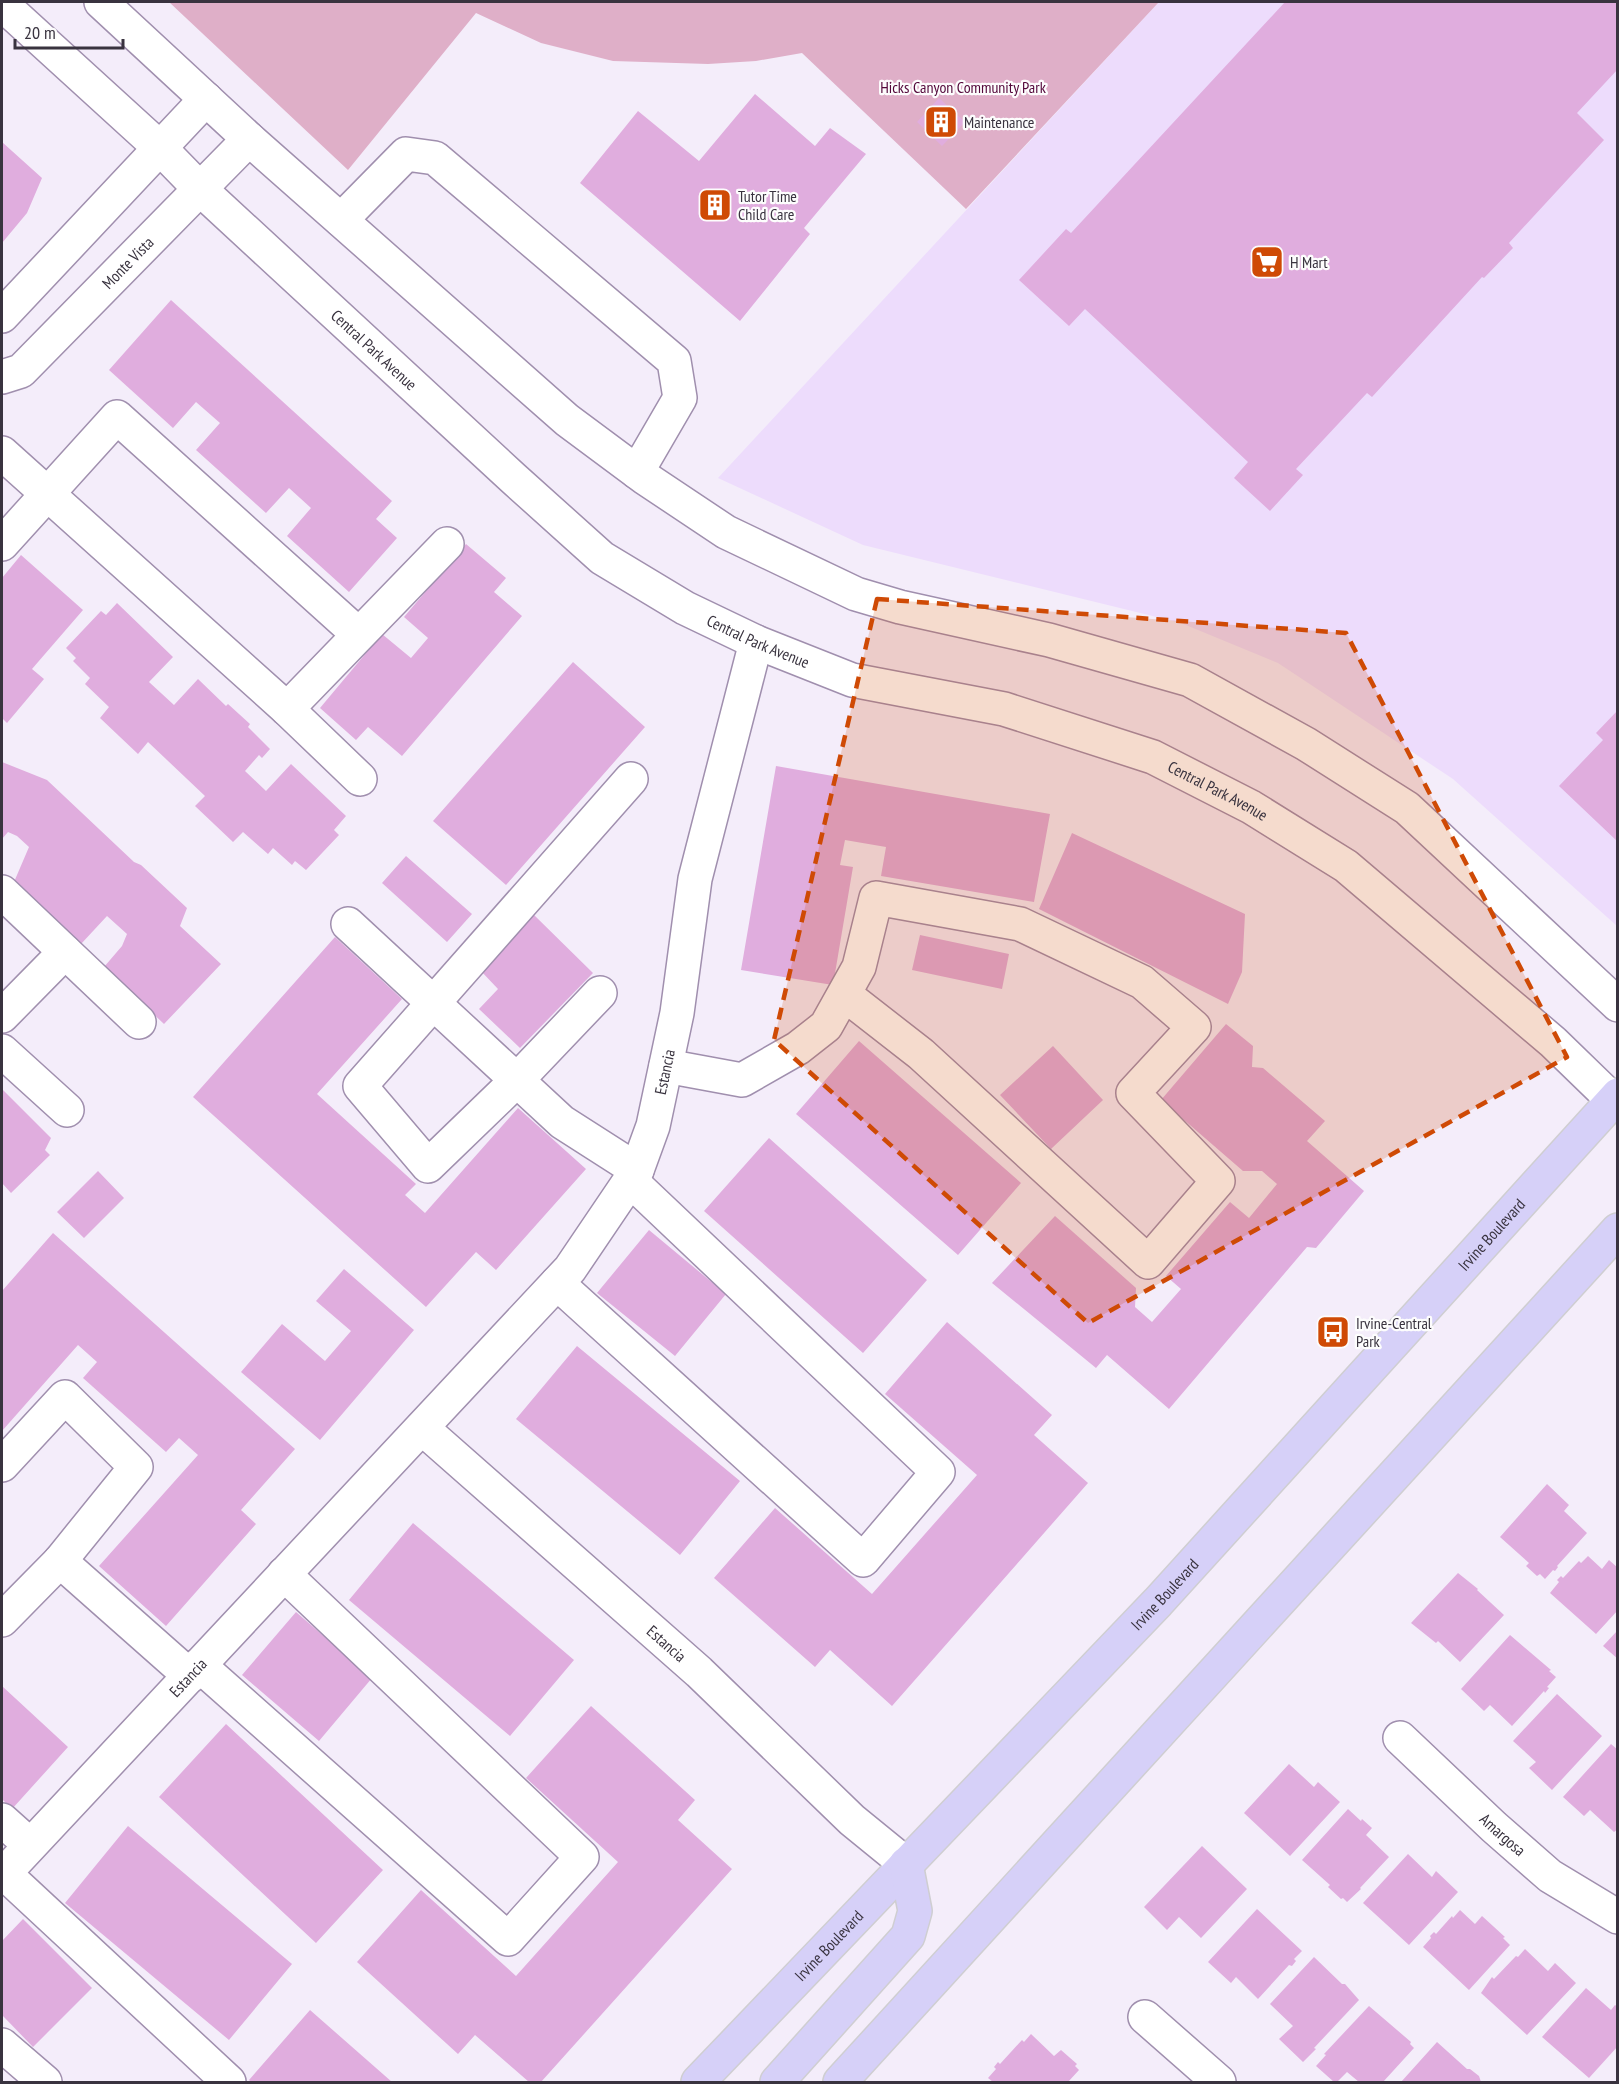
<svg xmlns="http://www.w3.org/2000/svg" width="1619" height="2084" font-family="'PT Sans Narrow',sans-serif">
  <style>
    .built { fill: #eddcfc }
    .green { fill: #dfafc8 }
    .building { fill: #e0adde }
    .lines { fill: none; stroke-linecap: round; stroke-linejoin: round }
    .minor-casing { stroke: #a08fae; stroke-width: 36 }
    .major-casing { stroke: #cfced1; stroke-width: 36 }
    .minor { stroke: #fff; stroke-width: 33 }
    .major { stroke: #d6d0f8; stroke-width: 33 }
    .marked { fill: #cf4a05; fill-opacity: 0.2; stroke: #cf4a05; stroke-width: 4.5; stroke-dasharray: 12 8; stroke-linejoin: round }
    .labels { text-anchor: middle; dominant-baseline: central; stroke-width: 4.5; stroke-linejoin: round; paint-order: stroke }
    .park-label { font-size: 16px; fill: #53073a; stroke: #fdfdfd }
    .poi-label { font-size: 16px; fill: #39333f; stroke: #fdfdfd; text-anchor: start }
    .street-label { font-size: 16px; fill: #39333f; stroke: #fdfdfd }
  </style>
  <rect width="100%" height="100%" fill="#f4edfa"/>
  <path class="built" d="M1159 2H1617V926L1453 779 1278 663 1181 623 863 545 718 478Z"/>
  <path class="green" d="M169 2H1159L966 209 802 53 756 61 708 64 613 61 541 43 476 13 348 170Z"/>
  <path class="building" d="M1285 2H1618V69L1577 113 1604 140 1509 243 1513 248 1484 278 1482 277 1372 397 1367 393 1296 469 1303 475 1270 511 1234 478 1248 462 1085 309 1069 326 1019 280 1066 229 1071 233Z
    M755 94 815 146 830 128 866 154 804 228 810 234 740 321 580 183 638 111 699 161Z
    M939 98 965 122 942 146 917 122Z
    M2 142 42 178 27 213 2 243Z
    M171 300 392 501 376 519 397 538 349 592 287 536 311 508 289 488 266 513 196 450 220 423 196 402 173 428 109 370Z
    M466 544 506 578 494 592 522 616 402 756 368 727 356 740 320 708 382 634 411 658 428 638 404 617Z
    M21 555 83 610 32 669 44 679 7 723 2 718V578Z
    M117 603 173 657 149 682 174 705 198 679 226 706 228 704 250 724 248 727 270 749 262 758 259 755 245 771 266 791 291 764 346 816 334 830 339 835 306 870 295 861 292 865 273 848 268 854 243 832 233 842 195 806 205 796 148 742 138 754 100 718 109 707 85 684 90 678 73 661 76 658 66 648 101 611 106 615Z
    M573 662 645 727 506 885 433 821Z
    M1618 710V842L1559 786 1603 740 1596 733Z
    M2 762 47 780 134 862 141 865 187 908 180 926 221 964 164 1024 104 967 122 946 127 934 107 916 81 944 14 882 29 847 17 836 8 832 2 839Z
    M776 766 1050 814 1034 902 881 876 886 847 845 840 840 865 853 867 833 985 741 970Z
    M1072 833 1245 914 1242 972 1228 1004 1039 909Z
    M406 856 472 914 447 942 382 883Z
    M534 915 593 973 520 1048 479 1009 498 989 480 970Z
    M920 935 1009 954 1002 989 912 970Z
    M335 937 402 999 317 1094 416 1184 405 1195 425 1213 518 1108 586 1169 496 1270 476 1252 426 1307 193 1097Z
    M1226 1024 1253 1046 1252 1067 1263 1068 1325 1121 1307 1141 1364 1191 1316 1248 1307 1247 1169 1409 1107 1355 1096 1368 992 1283 1055 1216 1136 1288 1135 1307 1152 1322 1181 1289 1166 1276 1230 1202 1249 1218 1277 1184 1262 1171H1243L1161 1100Z
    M859 1041 1021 1183 958 1255 796 1114Z
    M1053 1046 1103 1100 1051 1149 1000 1095Z
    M2 1089 51 1138 45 1150 50 1155 11 1193 2 1183Z
    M769 1138 927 1280 863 1353 704 1211Z
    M98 1171 124 1198 84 1238 57 1212Z
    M649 1230 726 1294 675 1356 597 1293Z
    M53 1233 295 1449 241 1510 256 1524 166 1626 99 1566 198 1455 179 1438 166 1452 83 1378 97 1362 78 1345 2 1431V1291Z
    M344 1269 414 1330 320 1440 241 1372 282 1324 325 1361 351 1331 316 1301Z
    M947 1322 1052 1415 1034 1435 1088 1483 892 1706 830 1650 815 1667 714 1578 775 1508 872 1594 977 1475 885 1394Z
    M577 1346 740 1481 680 1555 516 1419Z
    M1547 1484 1569 1505 1564 1511 1587 1533 1557 1566 1558 1567 1555 1571 1553 1570 1545 1579 1540 1574 1537 1576 1526 1566 1529 1563 1500 1537Z
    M413 1523 574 1660 510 1736 349 1600Z
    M1588 1556 1602 1569 1609 1560 1618 1568V1610L1596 1634 1550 1593 1559 1582 1557 1580 1561 1576 1563 1578 1579 1561 1581 1563Z
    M1458 1573 1478 1589 1477 1590 1504 1615 1460 1662 1438 1641 1436 1643 1411 1623Z
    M296 1612 372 1678 319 1741 242 1675Z
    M1618 1630V1659L1603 1646Z
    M1510 1635 1551 1670 1549 1671 1556 1677 1547 1687 1549 1688 1545 1693 1544 1691 1512 1726 1490 1705 1484 1711 1461 1689Z
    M2 1686 68 1747 12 1809 2 1799Z
    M1557 1694 1602 1736 1552 1790 1529 1768 1536 1762 1513 1741Z
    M591 1706 695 1800 678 1820 732 1869 541 2082H529L475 2035 458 2054 357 1962 421 1890 516 1976 618 1862 526 1778Z
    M226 1724 383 1870 316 1943 159 1797Z
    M1611 1744 1618 1750V1829L1614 1832 1590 1810 1584 1816 1563 1797Z
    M1289 1764 1314 1787 1318 1782 1340 1802 1290 1856 1244 1813Z
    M1348 1809 1361 1821 1362 1819 1372 1828 1366 1835 1389 1857 1360 1888 1361 1889 1347 1902 1343 1898 1341 1899 1328 1887 1330 1885 1302 1860Z
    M128 1826 292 1964 229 2040 65 1903Z
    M1202 1846 1247 1889 1201 1938 1179 1917 1167 1930 1144 1907Z
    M1408 1854 1432 1877 1436 1871 1458 1892 1409 1945 1363 1903Z
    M1257 1909 1302 1951 1294 1959 1296 1961 1292 1966 1289 1965 1258 1999 1236 1977 1231 1983 1208 1962Z
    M1460 1910 1475 1924 1482 1916 1505 1937 1503 1938 1510 1945 1469 1990 1423 1947 1431 1938 1430 1936 1434 1932 1436 1934 1452 1916 1453 1918Z
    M23 1919 92 1988 33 2047 2 2015V1941Z
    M1525 1949 1548 1971 1555 1963 1576 1983 1527 2035 1481 1993 1492 1977 1494 1979 1516 1956 1518 1957Z
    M1314 1957 1342 1984H1345L1359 2000 1314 2048 1316 2049 1303 2062 1279 2039 1293 2026 1270 2004Z
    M1586 1988 1611 2010 1615 2005 1618 2007V2046L1589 2078 1542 2037Z
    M1369 2006 1411 2042 1410 2044 1414 2048 1383 2082H1359L1347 2072 1337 2082H1334L1316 2066 1326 2055 1324 2054Z
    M310 2010 392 2082H251L249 2080Z
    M1031 2034 1054 2056 1061 2050 1077 2064 1075 2066 1079 2070 1068 2082H993L988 2078 996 2069 994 2067 998 2062 1000 2064 1022 2040 1024 2042Z
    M1437 2042 1467 2069H1470L1479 2076 1481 2082H1401Z"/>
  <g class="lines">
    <defs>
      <g id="minor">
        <path d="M101 2 249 139 567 420 645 478 726 532 856 594 900 607 1049 640 1190 680 1306 744 1407 808 1618 1005"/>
        <path id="s1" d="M2 4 160 148 199 188 513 478 602 558 685 608 756 642 852 680 1004 709 1153 757 1251 807 1346 866 1553 1042 1618 1105"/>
        <path d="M341 220 406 154 435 158 674 361 680 398 637 472"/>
        <path d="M2 316 206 99"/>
        <path id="s2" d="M2 377 21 371 249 139"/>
        <path d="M2 453 287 709 360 779"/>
        <path d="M2 544 117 417 358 634"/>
        <path d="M287 709 447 544"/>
        <path d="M2 892 139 1022"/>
        <path d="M348 924 562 1122 637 1170"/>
        <path d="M600 993 517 1080 428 1166 360 1086 631 779"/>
        <path d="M2 1016 65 952"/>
        <path d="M2 1051 67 1110"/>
        <path d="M666 1066 742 1080 798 1048 826 1026 859 967 876 898 1020 924 1142 982 1194 1027 1133 1093 1218 1181 1148 1262 921 1054 844 994"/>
        <path d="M557 1283 863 1560 938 1472 630 1180"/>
        <path id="s3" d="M422 1428 699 1672 852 1820 906 1864"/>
        <path d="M2 1465 65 1397 136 1467 60 1561 2 1620"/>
        <path d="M60 1561 190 1676"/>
        <path d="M199 1665 508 1939 582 1857 284 1574"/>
        <path id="s4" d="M1400 1738 1494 1827 1550 1876 1618 1917"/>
        <path d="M2 1820 30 1845"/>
        <path d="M4 1873 229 2082"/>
        <path id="s5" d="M2 1876 570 1269 637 1170 653 1126 677 1013 695 879 756 642"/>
        <path d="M1145 2017 1219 2082"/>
        <path d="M2 2045 45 2082"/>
      </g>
      <g id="major">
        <path id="s6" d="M698 2082 1158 1602 1618 1095"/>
        <path d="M777 2082 908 1936 915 1911 906 1864"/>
        <path d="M840 2082 1618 1230"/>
      </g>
    </defs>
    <use href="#minor" class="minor-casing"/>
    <use href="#major" class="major-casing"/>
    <use href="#minor" class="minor"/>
    <use href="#major" class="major"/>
  </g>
  <path class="marked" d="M877 599 1346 633 1567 1057 1088 1323 774 1040Z"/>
  <defs>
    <symbol id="building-square" viewBox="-11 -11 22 22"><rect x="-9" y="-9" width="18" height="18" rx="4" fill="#cf4a05" stroke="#fdfdfd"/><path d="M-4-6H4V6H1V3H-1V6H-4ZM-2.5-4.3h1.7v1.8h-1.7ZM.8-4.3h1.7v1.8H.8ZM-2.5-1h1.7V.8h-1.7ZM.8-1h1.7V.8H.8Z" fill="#fff"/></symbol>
    <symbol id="supermarket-square" viewBox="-11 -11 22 22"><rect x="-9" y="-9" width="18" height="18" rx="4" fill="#cf4a05" stroke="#fdfdfd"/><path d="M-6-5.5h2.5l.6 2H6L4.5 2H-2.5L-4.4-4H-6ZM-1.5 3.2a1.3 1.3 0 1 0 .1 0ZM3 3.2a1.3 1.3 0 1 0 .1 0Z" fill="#fff"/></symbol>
    <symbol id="bus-square" viewBox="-11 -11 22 22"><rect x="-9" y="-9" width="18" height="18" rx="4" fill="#cf4a05" stroke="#fdfdfd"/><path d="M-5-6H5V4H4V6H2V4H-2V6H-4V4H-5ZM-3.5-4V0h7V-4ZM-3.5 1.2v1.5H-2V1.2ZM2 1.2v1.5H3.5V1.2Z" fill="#fff"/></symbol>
  </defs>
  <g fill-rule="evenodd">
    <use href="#building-square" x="922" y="103" width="38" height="38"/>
    <use href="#building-square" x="696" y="186" width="38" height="38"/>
    <use href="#supermarket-square" x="1248" y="243" width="38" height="38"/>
    <use href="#bus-square" x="1314" y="1313" width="38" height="38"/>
  </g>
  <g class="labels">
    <g class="park-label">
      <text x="963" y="87">Hicks Canyon Community Park</text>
    </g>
    <g class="poi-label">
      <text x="964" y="122">Maintenance</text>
      <text x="738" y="196">Tutor Time<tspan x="738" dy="18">Child Care</tspan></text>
      <text x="1290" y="262">H Mart</text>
      <text x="1356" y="1323">Irvine-Central<tspan x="1356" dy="18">Park</tspan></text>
    </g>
    <g class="street-label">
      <text stroke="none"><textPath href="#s2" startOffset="172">Monte Vista</textPath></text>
      <text stroke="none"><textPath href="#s1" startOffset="508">Central Park Avenue</textPath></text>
      <text stroke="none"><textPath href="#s1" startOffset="994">Central Park Avenue</textPath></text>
      <text stroke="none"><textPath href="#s1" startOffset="1480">Central Park Avenue</textPath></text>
      <text stroke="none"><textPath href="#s5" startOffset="1053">Estancia</textPath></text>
      <text stroke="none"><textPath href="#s6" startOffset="1161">Irvine Boulevard</textPath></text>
      <text stroke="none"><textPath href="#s6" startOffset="675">Irvine Boulevard</textPath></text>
      <text stroke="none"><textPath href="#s3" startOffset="326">Estancia</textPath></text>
      <text stroke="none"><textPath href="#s5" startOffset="272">Estancia</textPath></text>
      <text stroke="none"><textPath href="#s4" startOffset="141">Amargosa</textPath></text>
      <text stroke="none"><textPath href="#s6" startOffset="189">Irvine Boulevard</textPath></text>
    </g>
  </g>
  <rect width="1619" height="2084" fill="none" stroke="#39333f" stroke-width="6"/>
  <path d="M15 39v9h108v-9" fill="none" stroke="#39333f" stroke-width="3"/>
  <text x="24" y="39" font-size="18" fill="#39333f" stroke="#fdfdfd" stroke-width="4.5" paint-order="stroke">20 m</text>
</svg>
